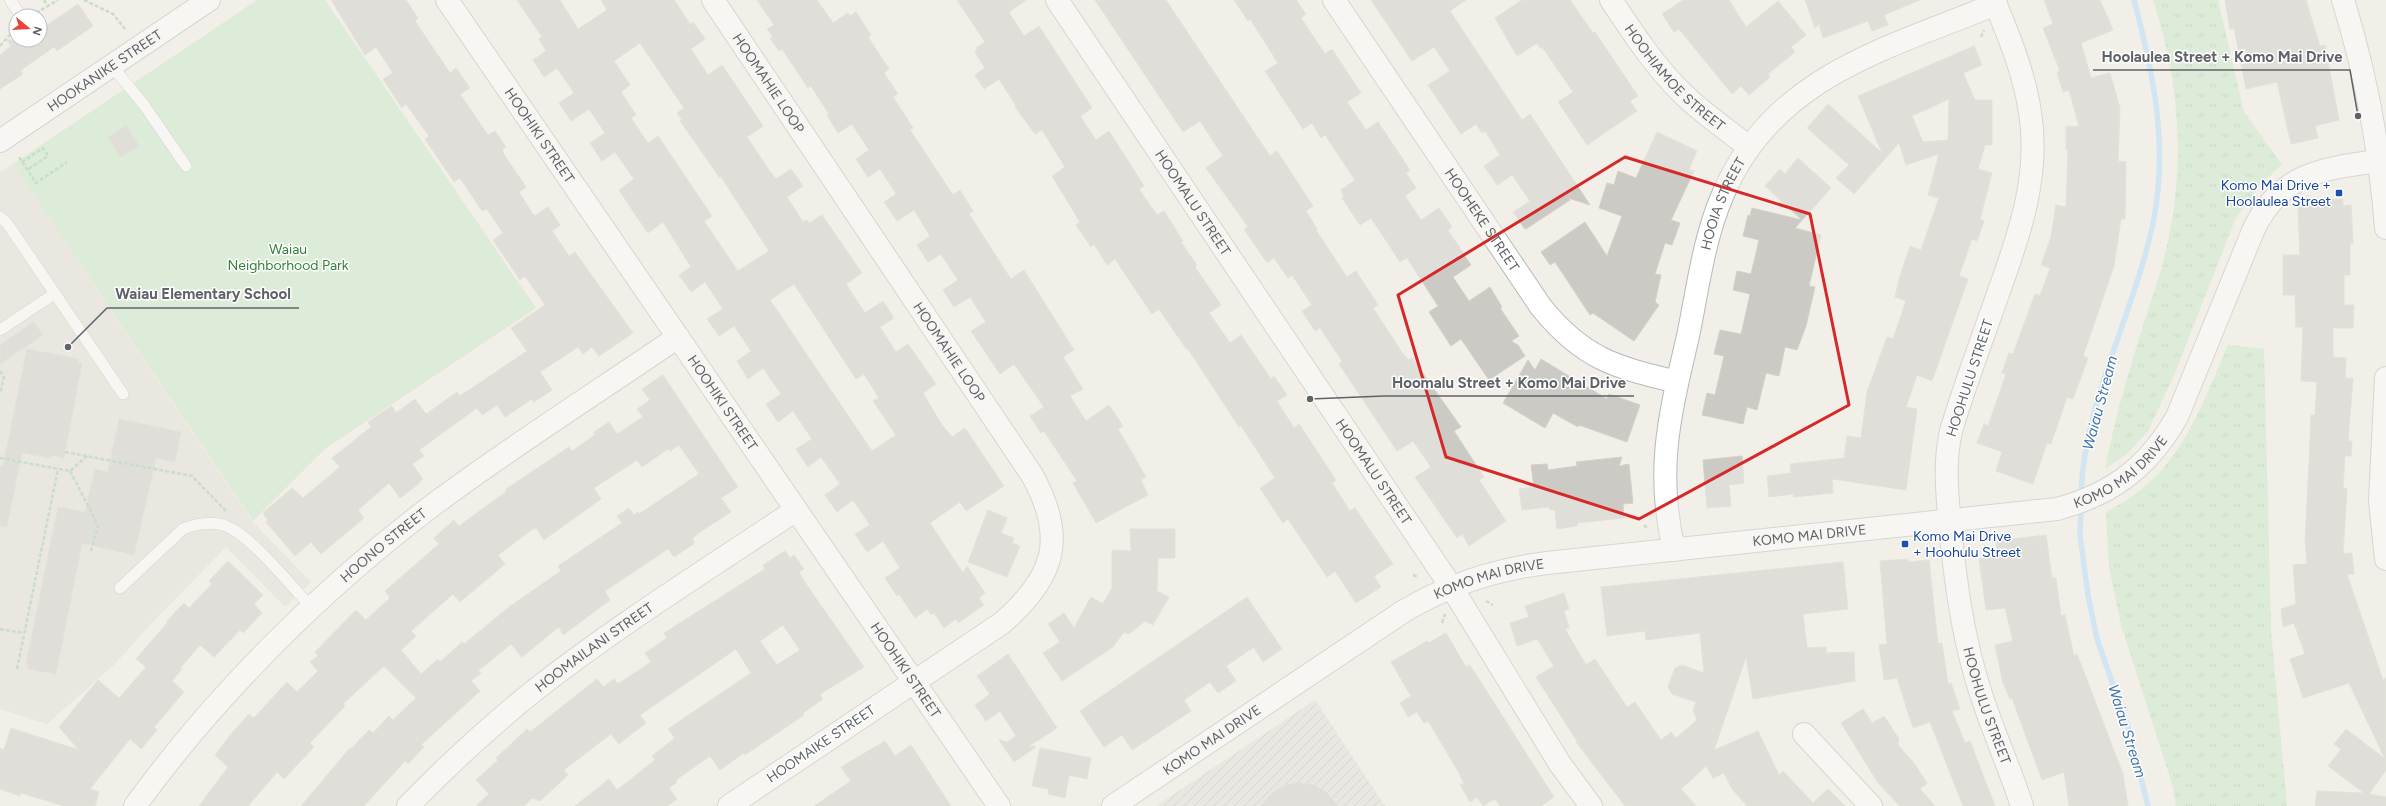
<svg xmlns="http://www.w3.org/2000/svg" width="2386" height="806" font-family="Figtree,sans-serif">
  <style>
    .industrial { fill: url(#industrial-furrows) }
    .education { fill: #e1ded6 }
    .grass { fill: url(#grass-tufts) }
    .green { fill: #c5e8c5 }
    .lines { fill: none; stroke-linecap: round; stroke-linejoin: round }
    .stream { stroke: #aadaff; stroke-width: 5.5 }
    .building { fill: #cccac5; stroke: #d6d1c6; fill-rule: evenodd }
    .service-casing { stroke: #b5b8bc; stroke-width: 12 }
    .minor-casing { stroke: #b5b8bc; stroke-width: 24 }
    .tertiary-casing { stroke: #b5b8bc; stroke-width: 24 }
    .path { stroke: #9cc7a9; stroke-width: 2.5; stroke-dasharray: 4 2; stroke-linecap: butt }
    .service { stroke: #fff; stroke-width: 11 }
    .minor { stroke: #fff; stroke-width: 22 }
    .tertiary { stroke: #fff; stroke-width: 22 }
    .marked { fill: none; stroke: #d62828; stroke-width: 3; stroke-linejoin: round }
    .transit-dot { fill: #1a4fb4; stroke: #fff; stroke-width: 1.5 }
    .labels { text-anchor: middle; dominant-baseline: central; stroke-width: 3; stroke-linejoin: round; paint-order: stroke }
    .street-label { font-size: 14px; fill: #5f6368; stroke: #fff }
    .transit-label { font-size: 14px; fill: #164399; stroke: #fff; text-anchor: end }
    .park-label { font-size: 14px; fill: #348238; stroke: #fff }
    .water-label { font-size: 15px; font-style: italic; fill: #4174aa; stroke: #fff }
    .leader { fill: none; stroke: #5f6368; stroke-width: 1.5 }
    .callout-dot { fill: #5f6368; stroke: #fff; stroke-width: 1.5 }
    .callout-label { font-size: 15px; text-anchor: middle; font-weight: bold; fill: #5f6368; stroke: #fff; stroke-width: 3; stroke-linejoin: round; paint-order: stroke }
  </style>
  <defs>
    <pattern id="industrial-furrows" width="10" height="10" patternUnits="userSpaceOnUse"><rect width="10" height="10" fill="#e0deda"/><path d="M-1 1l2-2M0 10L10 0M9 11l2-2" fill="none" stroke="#b9b8b5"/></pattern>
    <pattern id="grass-tufts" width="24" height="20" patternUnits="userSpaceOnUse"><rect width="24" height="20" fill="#c5e8c5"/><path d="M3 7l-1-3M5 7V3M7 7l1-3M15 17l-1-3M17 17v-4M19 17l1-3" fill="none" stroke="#a3c0a4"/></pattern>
  </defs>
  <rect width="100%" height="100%" fill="#f1efe8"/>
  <path class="industrial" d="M1315 700 1385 806H1156Z"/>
  <path class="education" d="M13 164 252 521 311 582 285 607 226 547 151 624 114 665 47 724 0 709V172Z"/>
  <path class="grass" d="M2153 0H2218L2244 112 2282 165 2261 183 2235 220 2175 373 2148 431 2128 453 2105 469C2115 418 2129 369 2145 320 2152 297 2161 274 2166 250 2186 166 2180 82 2153 0Z
    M2228 345 2264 349 2271 630 2287 806H2176L2173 787 2121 625 2109 567 2106 512C2178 477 2198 414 2228 345Z"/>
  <path class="green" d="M257 0H325L536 308 325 449 253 521 13 164Z"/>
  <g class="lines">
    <path class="stream" d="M2081 495C2084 399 2136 311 2154 218 2168 144 2153 71 2134 0
      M2081 506 2080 535 2088 595 2097 639 2128 727 2148 806"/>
  </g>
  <path class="building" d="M331 0H406L418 18 415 21 450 73 456 68 470 88 460 94 488 135 495 131 506 147 502 150 505 156 526 187 519 192 534 216 548 207 560 225 552 231 569 256 575 252 633 333 599 356 592 347 583 354 578 347 540 372 552 390 534 402 532 399 505 417 497 405 482 415 477 408 419 450 424 456 412 464 423 479 419 482 420 483 400 498 389 483 358 510 364 518 321 554 311 542 295 556 266 522 268 520 263 513 292 488 303 498 340 467 332 458 371 427 368 422 381 413 392 406 396 413 415 399 426 414 457 392 460 396 527 351 511 328 545 305 525 276 520 280 493 240 503 233 487 209 482 211 460 178 454 182 425 139 429 136 406 104 402 108 383 79 393 73 376 47 365 55Z
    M517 0H560L578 29 607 10 601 0H674L690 24 693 22 705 39 691 49 708 75 722 65 763 126 747 137 767 167 776 179 791 169 803 186 787 197 803 222 807 220 809 223 822 215 862 273 846 284 865 313 883 301 894 318 880 327 896 352 908 344 936 384 923 393 942 425 952 437 965 428 1004 486 966 511 960 502 930 523 963 573 967 566 985 593 979 598 984 605 958 623 956 619 944 628 934 613 931 615 927 609 915 618 899 594 897 596 885 578 900 568 883 541 867 552 855 534 870 525 853 500 837 512 825 495 840 484 821 457 808 467 796 449 812 439 793 411 778 422 766 404 781 394 763 368 748 379 737 361 751 351 734 326 719 336 707 319 723 309 705 282 691 292 679 275 691 267 663 222 648 233 636 216 619 190 634 179 615 152 602 161 590 143 605 133 589 109 571 121 559 103 574 93 557 68 544 77 533 60 546 51 539 39 542 37ZM640 43 684 108 677 113 682 120 680 121 720 178 721 177 769 251 738 271 704 221 712 216 658 136 648 143 631 118 636 115 621 92 630 85 614 61ZM794 284 856 379 864 374 879 398 873 401 896 435 872 451 770 300Z
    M757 0H817L833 23 848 13 850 16 856 12 871 35 868 37 889 69 884 73 898 94 893 97 913 128 910 130 953 195 960 190 973 211 969 214 1011 279 1024 270 1074 350 1063 357 1083 389 1070 396 1086 421 1109 405 1123 426 1118 429 1146 477 1141 480 1148 495 1096 523 1073 483 1077 481 1044 431 1041 433 1030 416 1044 407 1014 364 1000 374 971 331 986 322 970 297 954 307 943 290 958 280 941 254 928 262 917 245 930 236 914 210 897 221 884 202 896 194 880 169 868 177 856 159 869 150 852 124 838 133 827 115 829 114 811 86 808 88 782 49 779 51 770 38 773 37 767 29 774 25Z
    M957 0H1026L1009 12 1024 36 1039 26 1092 108 1080 116 1096 140 1109 131 1144 186 1139 189 1157 215 1164 211 1183 241 1181 242 1197 265 1195 267 1221 305 1209 313 1230 343 1241 335 1271 379 1274 376 1287 395 1277 401 1294 428 1299 424 1336 480 1332 483 1350 511 1355 508 1393 564 1374 576 1381 587 1356 603 1335 571 1327 577 1288 519 1283 523 1260 488 1275 478 1241 426 1239 427 1188 349 1187 350 1159 309 1152 314 1115 259 1107 265 1094 244 1091 247 1076 225 1080 222 1052 176 1065 167 1042 130 1035 134 1015 107 1016 106 999 79 984 89 975 75 985 68 975 52 977 50 976 48 985 42Z
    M1095 0H1166L1270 156 1277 151 1313 206 1306 211 1317 229 1316 230 1347 277 1356 271 1378 305 1373 308 1403 354 1409 360 1412 358 1461 427 1454 431 1484 477 1479 480 1506 521 1469 546 1462 534 1457 538 1415 477 1431 467 1413 441 1397 451 1339 364 1342 361 1320 328 1315 331 1302 311 1312 305 1292 275 1288 278 1274 258 1267 263 1244 229 1248 227 1206 168 1223 156 1200 121 1183 132Z
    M1234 0H1296L1306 14 1301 18 1325 54 1332 49 1361 93 1347 102 1366 130 1378 122 1410 170 1406 173 1416 188 1405 196 1421 220 1439 208 1452 227 1448 230 1471 265 1453 277 1469 301 1490 287 1502 307 1500 308 1519 336 1511 341 1518 345 1525 356 1489 380 1461 339 1451 346 1429 312 1438 306 1407 258 1400 262 1371 218 1360 225 1342 198 1344 196 1341 190 1355 180 1325 135 1321 138 1312 123 1303 129 1265 71 1278 63 1250 19 1248 21Z
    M1371 0H1466L1450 11 1522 120 1530 114 1590 205 1568 198 1570 200 1526 229 1524 228 1513 212 1530 201 1512 175 1497 185 1484 166 1500 155 1485 131 1482 133 1476 124 1461 134 1428 85 1450 71 1434 47 1412 61Z
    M1522 0H1570L1593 33 1595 32 1638 96 1630 101 1637 111 1587 145 1558 102 1573 92 1542 47 1540 48 1537 43 1517 56 1495 18Z
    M1683 0H1729L1746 27 1778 1 1806 35 1791 47 1795 52 1768 74 1770 77 1749 95 1741 86 1732 94 1679 29 1674 32 1662 14Z
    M1805 0H1920L1884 15 1888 25 1872 31 1868 21 1823 38 1819 24 1815 28Z
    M2044 0H2100L2113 30 2081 43 2091 78 2110 73 2120 108 2118 161 2126 162 2125 219H2121L2114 266 2083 356 2088 358 2073 399 2067 397 2051 444 2047 443 2033 484 1996 471 2002 452 1977 443 1984 424 1988 426 2006 374 2002 373 2009 353 2013 354 2035 294 2040 296 2050 268 2041 265 2051 237 2056 205 2066 207 2068 150H2066V126L2079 127 2069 90 2063 92 2057 72 2060 71 2043 28 2053 24Z
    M2225 0H2306L2320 46 2325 45 2339 120 2315 126 2318 138 2291 144 2277 82 2246 89 2234 28 2230 29Z
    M78 4 93 26 57 51 54 47 21 70 23 74 0 89V55L11 46 7 40H40V30Z
    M1974 46 1982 65 1963 73 1975 100H1992V145H1985L1978 169 1992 173 1980 219 1984 221 1977 241 1972 239 1959 276 1968 279 1932 381 1917 375 1906 407 1917 409 1906 490 1832 479 1833 493 1794 497 1793 494 1769 497 1767 476 1791 473 1790 464 1844 458 1847 436 1861 438 1867 392 1887 337 1893 339 1906 301 1895 297 1899 279 1910 246 1921 250 1939 198 1928 195 1939 154 1906 165 1899 143 1854 194 1836 178 1849 165 1807 128 1828 104 1882 153 1858 96ZM1949 99 1948 140 1923 142 1912 116Z
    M126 125 139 146 121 157 108 137Z
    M1657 132 1697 151 1689 169 1694 171 1671 220 1680 223 1672 245 1665 243 1655 274 1661 275 1655 302 1659 305 1634 341 1593 313 1590 315 1555 262 1550 265 1541 252 1585 222 1607 256 1622 216 1599 208 1607 183 1614 185 1618 171 1636 178Z
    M1798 158 1831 188 1795 228 1821 235 1809 286 1815 287 1806 326 1797 350 1785 347 1779 376 1766 373 1757 410 1747 407 1743 424 1702 415 1707 393 1715 395 1724 356 1714 354 1720 330 1741 334 1743 326 1750 294 1733 290 1737 271 1751 274 1759 240 1743 236 1748 215 1750 216 1752 208 1802 220 1765 186 1780 169 1785 174Z
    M2343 199V206L2351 205 2353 243H2350V275H2344V305H2354L2353 328H2333V357L2346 358 2345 378H2353L2348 441H2352L2351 456H2345L2343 488 2347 489 2343 554 2352 553 2354 574H2347L2383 680 2386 678V770L2369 794 2386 797V806H2315L2317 791 2364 793 2328 766 2341 749 2334 744 2346 729 2385 759 2349 683 2303 698 2290 659 2305 654 2294 623 2283 627 2281 609 2296 604 2293 565 2307 564 2305 539 2309 464 2311 415H2315L2317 382 2301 381 2303 327H2296L2295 295H2283V255H2300L2298 208 2311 201Z
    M34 322 43 335 0 364V345Z
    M27 349 79 359 78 362 82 363 64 458 52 455 51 458 22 453 7 526H0V466H3Z
    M1541 359 1607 399 1609 394 1640 405 1627 442 1579 425 1578 427 1553 413 1545 428 1503 403 1528 360 1535 370Z
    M663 375 738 487 721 498 731 512 700 532 692 539 695 543 674 557 668 549 605 591 610 600 563 635 559 627 522 657 511 644 478 671 481 673 471 681 480 691 421 745 424 747 408 764 405 761 364 806H301L350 748 351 749 369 730 373 733 389 716 393 720 416 698 384 666 343 704 345 706 310 743 314 747 284 779 277 772 248 806H199L228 767 215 755 232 733 249 714 254 718 287 682 297 692 318 671 310 662 318 656 315 652 356 610 366 620 390 598 385 591 439 544 434 538 454 520 459 526 507 491 506 489 569 447 572 451 595 435 594 432 609 422 617 434 643 417 637 409 650 400 642 389ZM679 445 699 474 639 514 638 512 634 515 629 508 617 516 622 523 558 566 561 571 509 607 464 644 462 642 440 662 438 659 421 674 401 650 416 636 411 631 453 594 460 602 505 564 498 555 533 529 536 528 544 540 601 499 594 488 637 460 642 467 668 449 670 451Z
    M119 419 181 432 175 462 156 458 134 555 82 543 56 674 28 669 29 665 26 664 58 507 85 512 95 469 108 472Z
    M1742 456 1744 483 1729 485 1731 506 1707 508 1703 460Z
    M1622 457 1619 466 1629 464 1633 503 1623 504 1624 518 1577 523V526L1557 529 1555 510H1550L1549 507 1522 510 1519 489 1534 487 1531 465 1547 464 1548 470 1577 466 1576 462Z
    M988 510 1007 518 1001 533 1014 538 1012 543 1020 546 1007 577 968 562Z
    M1130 529H1175V558H1158L1157 591 1169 597 1153 625 1145 621 1129 634 1124 632 1113 647 1062 681 1043 653 1060 642 1048 624 1064 613 1074 628 1091 597 1103 604 1112 588V550L1131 551Z
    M2046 535 2052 578H2056L2061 616 2065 615 2074 656 2077 654 2123 774 2128 806H2069L2064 772 2042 780 2012 698 2010 699 2003 683 1995 645 2013 641 2005 608 1986 610 1979 559 1998 557 1996 541Z
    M785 551 790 558 794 555 804 569 799 572 806 584 864 667 820 694 823 699 803 713 804 715 745 755 744 753 720 770 710 756 676 780 677 782 669 788 677 799 668 806H575L609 779 617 790 655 760 652 756 675 738 668 729 751 673 736 649 640 715 646 723 619 744 611 734 564 770 568 775 540 801 532 798 524 806H476L489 794 476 780 498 760 496 758 527 729 530 732 597 679 603 687 614 679 618 684 651 662 645 653 667 638 664 633 765 569 763 565ZM783 625 800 650 777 665 760 641Z
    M1908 559V562L1929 560 1938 644 1942 643 1948 684 1951 683 1960 709 1952 711 1965 743 1970 741 1995 806H1963L1930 722 1913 728 1897 678 1884 680 1879 645 1887 644 1880 561Z
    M228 561 263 595 254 604 262 613 243 633 240 630 214 657 200 645 180 668 182 669 172 681 184 692 154 727 157 730 141 749 130 739 90 789 99 792 95 806H64L21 793 20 796 0 789V748L4 750 11 728 79 750 59 727 98 680 119 698 146 667 136 659 168 622 167 621 184 603 189 608 212 584 209 581Z
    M1843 562 1848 609 1803 614 1807 648 1826 647V653L1854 652 1855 681 1753 699 1746 657 1714 750 1758 731 1779 775 1783 771 1813 803 1828 789 1845 806H1747L1732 789 1724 773 1713 778 1706 766 1681 789 1696 806H1625L1576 742 1577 741 1536 677 1554 666 1537 639 1517 646 1510 623 1529 617 1525 606 1564 593 1569 609 1564 611 1569 628 1565 629 1586 665 1595 659 1627 707 1635 702 1661 740 1671 732 1676 738 1697 720 1693 710 1696 702 1672 694 1668 687 1675 668 1682 665 1704 673 1700 633 1646 640 1645 631 1607 636 1601 587Z
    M1247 597 1282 649 1263 662 1254 647 1226 666 1236 681 1218 693 1210 682 1184 700 1191 711 1132 750 1122 735 1104 747 1080 711Z
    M1446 633 1466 667 1470 665 1554 797 1541 806H1500L1495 799 1483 806 1477 797 1470 802 1460 785 1464 783 1459 773 1428 721 1424 723 1417 712 1408 717 1400 703 1411 696 1391 662 1427 641 1428 643Z
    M1008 654 1057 728 1029 746 1036 747 1014 762 999 740 1007 742 1016 736 1000 711 986 721 975 705 990 694 977 676Z
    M1863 709 1872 723 1884 716 1899 739 1898 745 1914 763 1927 783 1920 789 1935 806H1900L1878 783 1841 723Z
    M885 741 895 756 911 745 951 806H814L851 781 841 767Z
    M1040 748 1091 758 1087 779 1069 775 1065 798 1048 794 1049 789 1032 786Z
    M1299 783 1313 785 1326 792 1338 806H1261L1272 793 1285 785Z"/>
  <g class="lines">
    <defs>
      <path id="service" d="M10 0 21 16
        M112 66 144 105 186 166
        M0 217 7 223 123 394
        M0 330 54 294
        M120 588 183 529C197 523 215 521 228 527 253 538 292 587 312 608"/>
      <g id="minor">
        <path id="s1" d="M713 0 1032 475C1067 538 1055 577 1002 623L729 806"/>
        <path id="s2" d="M1334 0 1541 307C1583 359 1615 367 1677 382"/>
        <path id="s3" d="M1611 0C1633 33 1655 67 1684 95 1704 114 1727 130 1749 147"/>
        <path id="s4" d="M1994 0C2009 37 2024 72 2030 112 2040 175 2020 233 1999 291 1983 337 1965 384 1951 431 1943 467 1948 500 1951 537 1956 583 1962 629 1975 674 1987 719 2008 762 2022 806"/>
        <path id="s5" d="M1674 550C1655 469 1670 414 1688 336 1698 288 1704 236 1724 192 1775 75 1889 48 1996 4"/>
        <path d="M1452 588 1560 764 1591 806"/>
        <path d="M1804 734 1871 806"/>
        <path id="s6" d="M135 806C216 694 323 588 433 505 512 446 596 393 678 337"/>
        <path id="s7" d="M408 806C448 765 490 726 535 690 618 625 708 569 796 510"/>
      </g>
      <g id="tertiary">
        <path id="s8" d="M447 0 999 806"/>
        <path id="s9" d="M1057 0 1452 588"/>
        <path d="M2343 0C2366 74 2380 150 2386 228"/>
        <path id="s10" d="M0 141 209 0"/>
        <path d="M2386 378 2380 501 2386 559"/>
        <path id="s11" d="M1113 806 1404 611C1448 585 1496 569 1547 563L2057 509C2113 494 2148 467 2177 417L2253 231C2280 171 2327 168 2386 160"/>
      </g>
    </defs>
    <use href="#service" class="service-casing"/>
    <use href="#minor" class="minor-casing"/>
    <use href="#tertiary" class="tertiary-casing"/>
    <path class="path" d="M44 0 47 5
      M84 0 113 14 125 29
      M36 13 58 0
      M1981 37 1984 30
      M0 46 15 29
      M19 157 36 183 67 162
      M22 162 43 148 48 156 27 170
      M0 371 4 377 0 394
      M65 452 192 476 226 511
      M0 458 70 471 87 456
      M70 471 98 525 91 551
      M1644 525 1648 529
      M1413 575 1418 577
      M1486 601 1493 605
      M1442 623 1445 614
      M0 629 24 633
      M17 669 58 469"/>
    <use href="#service" class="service"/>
    <use href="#minor" class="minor"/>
    <use href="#tertiary" class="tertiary"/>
  </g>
  <path d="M0 0H2386V806H0ZM1625 157 1810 214 1849 405 1639 519 1446 457 1398 295Z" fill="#f1efe8" fill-opacity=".55" fill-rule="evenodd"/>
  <path class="marked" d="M1625 157 1810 214 1849 405 1639 519 1446 457 1398 295Z"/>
  <g class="transit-dot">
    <rect x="2335" y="189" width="8" height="8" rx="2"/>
    <rect x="1901" y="540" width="8" height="8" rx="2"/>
  </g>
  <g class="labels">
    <g class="street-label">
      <text stroke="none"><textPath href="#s10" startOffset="126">HOOKANIKE STREET</textPath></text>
      <text stroke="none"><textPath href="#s3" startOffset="101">HOOHIAMOE STREET</textPath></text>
      <text stroke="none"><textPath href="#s1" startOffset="100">HOOMAHIE LOOP</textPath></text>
      <text stroke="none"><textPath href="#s8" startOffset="164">HOOHIKI STREET</textPath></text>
      <text stroke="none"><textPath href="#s9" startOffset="244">HOOMALU STREET</textPath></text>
      <text stroke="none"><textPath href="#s5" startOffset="354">HOOIA STREET</textPath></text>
      <text stroke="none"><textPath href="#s2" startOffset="265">HOOHEKE STREET</textPath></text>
      <text stroke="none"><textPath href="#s1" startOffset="424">HOOMAHIE LOOP</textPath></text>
      <text transform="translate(1970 378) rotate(-72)">HOOHULU STREET</text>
      <text stroke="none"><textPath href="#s8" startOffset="488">HOOHIKI STREET</textPath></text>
      <text stroke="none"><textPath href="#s11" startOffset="1090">KOMO MAI DRIVE</textPath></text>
      <text stroke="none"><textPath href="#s9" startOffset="568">HOOMALU STREET</textPath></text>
      <text stroke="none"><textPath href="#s11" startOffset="766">KOMO MAI DRIVE</textPath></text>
      <text stroke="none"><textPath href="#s6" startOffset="361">HOONO STREET</textPath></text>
      <text stroke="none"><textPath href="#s11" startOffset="442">KOMO MAI DRIVE</textPath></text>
      <text stroke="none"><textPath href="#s7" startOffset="245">HOOMAILANI STREET</textPath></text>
      <text stroke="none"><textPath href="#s8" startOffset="812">HOOHIKI STREET</textPath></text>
      <text stroke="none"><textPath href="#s4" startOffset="729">HOOHULU STREET</textPath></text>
      <text stroke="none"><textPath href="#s11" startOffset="119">KOMO MAI DRIVE</textPath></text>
      <text transform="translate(821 744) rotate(-34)">HOOMAIKE STREET</text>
    </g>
    <g class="transit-label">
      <text x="2331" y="185">Komo Mai Drive +<tspan x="2331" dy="16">Hoolaulea Street</tspan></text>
      <text x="1913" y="536" text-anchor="start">Komo Mai Drive<tspan x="1913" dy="16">+ Hoohulu Street</tspan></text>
    </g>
    <g class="park-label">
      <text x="288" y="249">Waiau<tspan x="288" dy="16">Neighborhood Park</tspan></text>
    </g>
    <g class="water-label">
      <text transform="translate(2100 403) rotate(-75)">Waiau Stream</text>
      <text transform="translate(2127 731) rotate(73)">Waiau Stream</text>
    </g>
  </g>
  <path class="leader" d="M2358 116L2350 70H2093M68 347L107 308H299M1310 399L1384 396H1634"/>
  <g class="callout-dot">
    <circle cx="2358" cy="116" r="4"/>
    <circle cx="68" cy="347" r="4"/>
    <circle cx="1310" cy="399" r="4"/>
  </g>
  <g class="callout-label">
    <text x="2222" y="62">Hoolaulea Street + Komo Mai Drive</text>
    <text x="203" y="299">Waiau Elementary School</text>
    <text x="1509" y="388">Hoomalu Street + Komo Mai Drive</text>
  </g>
  <g transform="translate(28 28) rotate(108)"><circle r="19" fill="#ffffff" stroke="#bfc1c3"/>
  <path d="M0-3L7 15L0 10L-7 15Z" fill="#ea4335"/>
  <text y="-6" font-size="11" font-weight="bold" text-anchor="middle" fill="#5f6368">N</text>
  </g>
</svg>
